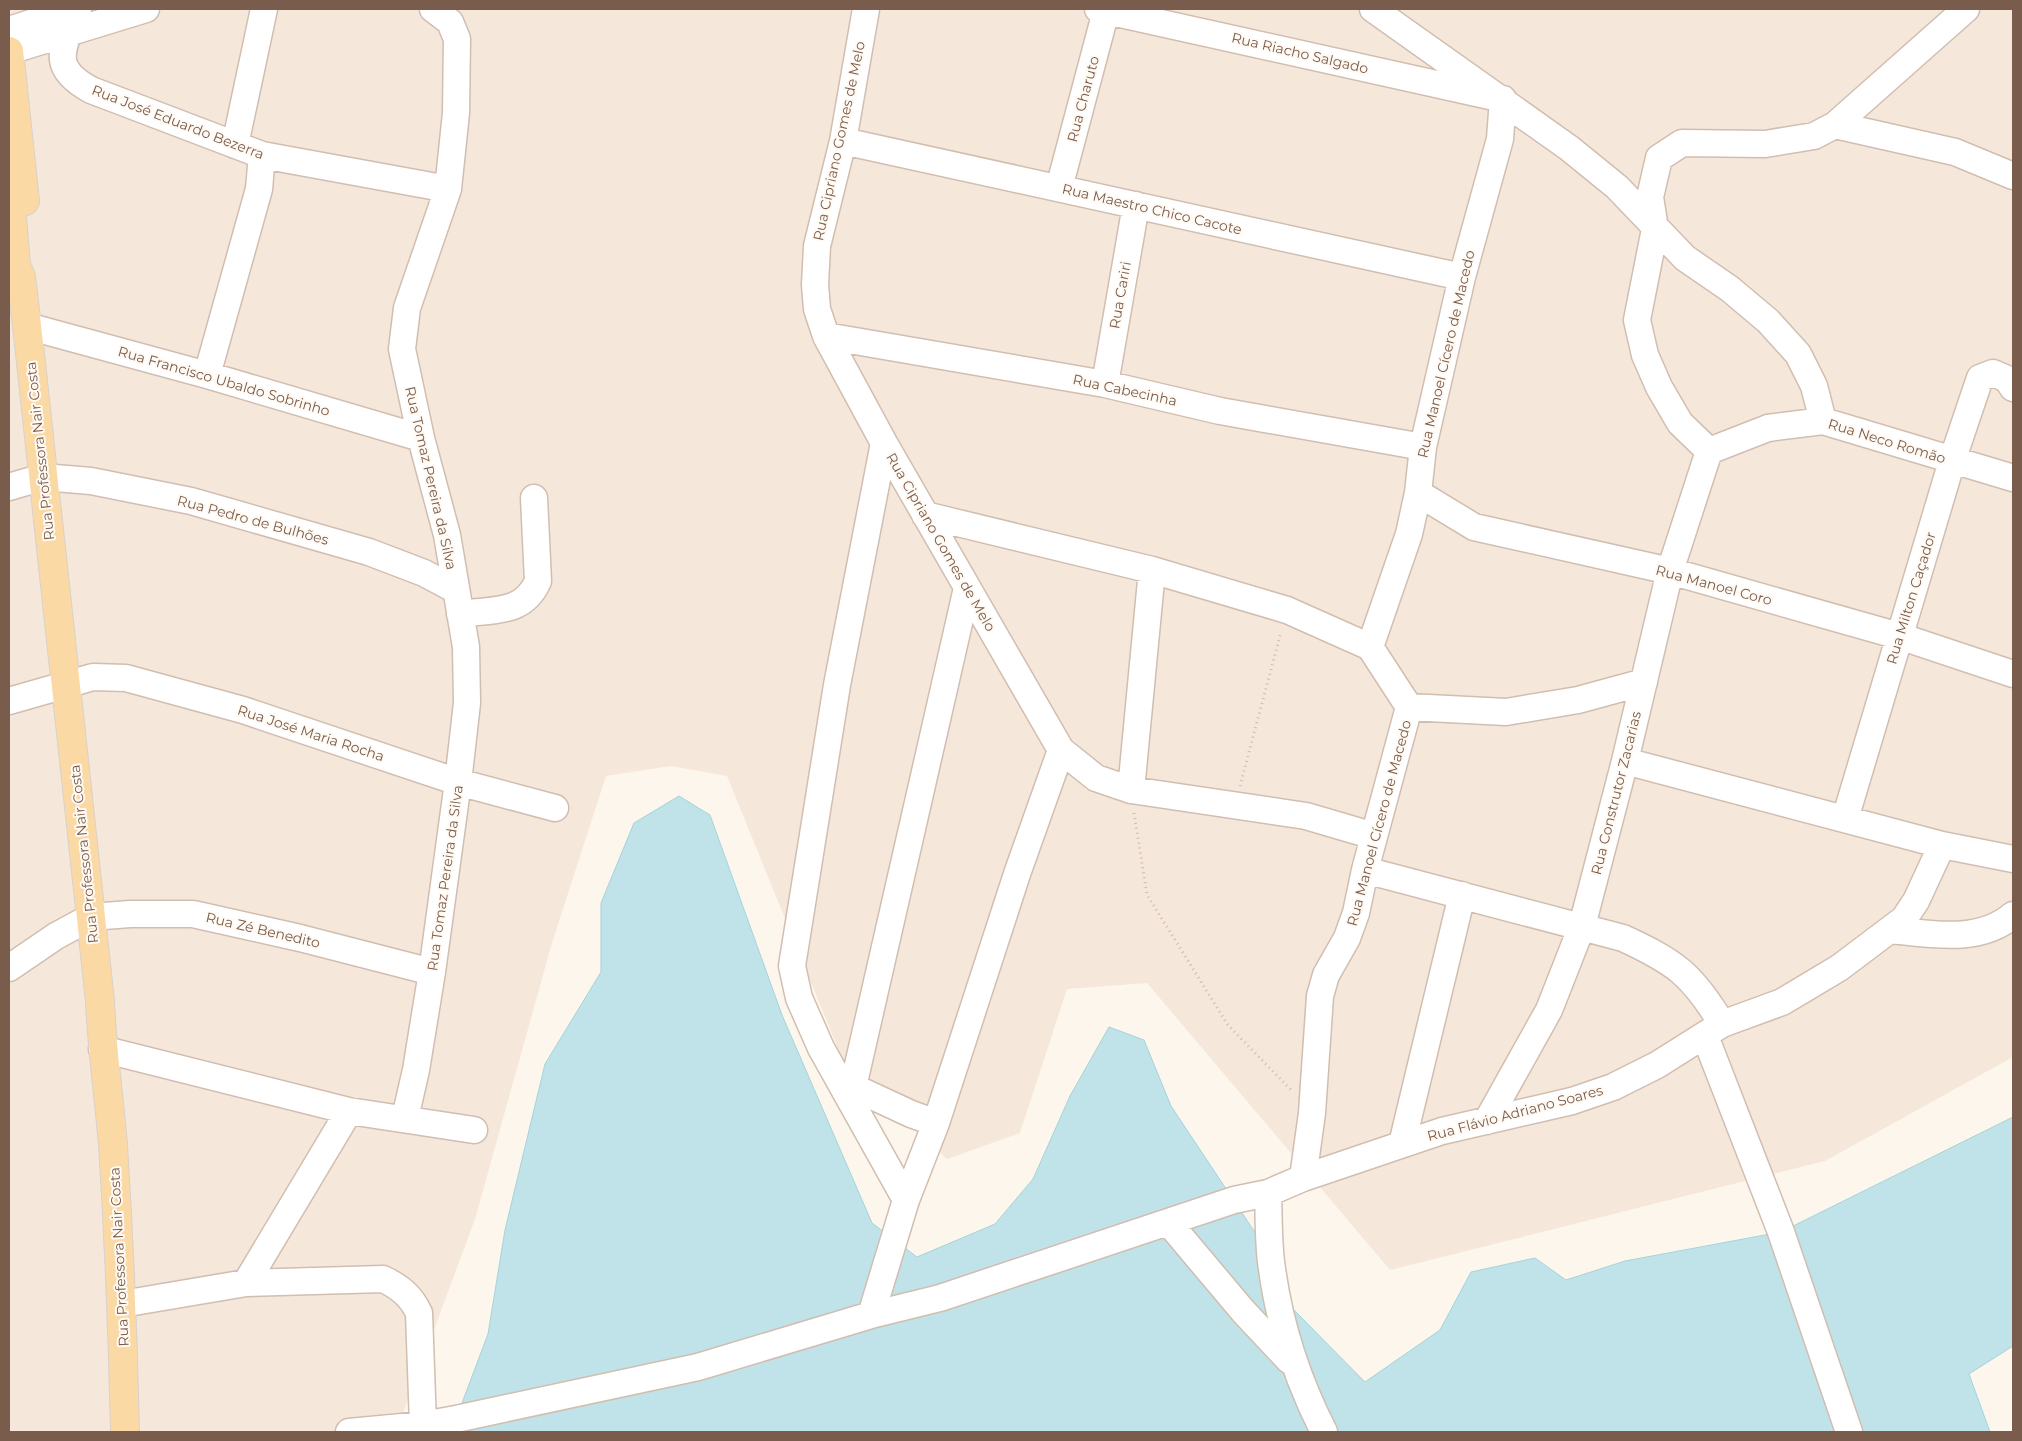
<svg xmlns="http://www.w3.org/2000/svg" width="2022" height="1441" font-family="Montserrat,sans-serif">
  <style>
    .residential { fill: #f5e8da }
    .water { fill: #bfe3e8; stroke: #a5d3da }
    .lines { fill: none; stroke-linecap: round; stroke-linejoin: round }
    .minor-casing { stroke: #d1beb0; stroke-width: 29 }
    .major-casing { stroke: #dad1cd; stroke-width: 30 }
    .path { stroke: #d9b8a5; stroke-width: 3; stroke-dasharray: 1 4; stroke-linecap: butt }
    .minor { stroke: #fff; stroke-width: 26 }
    .major { stroke: #fbd9a5; stroke-width: 28 }
    .labels { text-anchor: middle; dominant-baseline: central; stroke-width: 4; stroke-linejoin: round; paint-order: stroke }
    .street-label { font-size: 14px; fill: #7a5c4d; stroke: #fffaf3 }
  </style>
  <rect width="100%" height="100%" fill="#fdf6ec"/>
  <path class="residential" d="M9 9H2013V1057L1825 1161 1390 1270 1147 983 1067 989 1020 1133 947 1159 843 1061 727 776 671 766 606 776 552 943 475 1219 396 1432H9Z"/>
  <path class="water" d="M679 796 710 815 782 1015 872 1223 917 1257 995 1224 1033 1179 1070 1096 1109 1027 1144 1040 1171 1106 1256 1234 1288 1304 1365 1382 1440 1330 1471 1272 1535 1258 1566 1280 1625 1261 1781 1232 2013 1117V1346L1969 1374 1990 1432H443L456 1419 488 1334 505 1230 545 1064 601 972V903L634 823Z"/>
  <g class="lines">
    <defs>
      <path id="minor" d="M78 9C64 47 47 66 91 90L262 155 448 189
        M866 9 843 141 817 246 815 285 817 309 826 336 884 443 1061 750 1096 778 1131 790 1306 816 1374 836
        M1098 9 1490 96
        M1373 9 1569 148 1617 187 1685 258 1730 289 1768 321 1798 354 1814 386 1823 421
        M1966 9 1835 125 1814 136 1765 144 1682 143 1659 158 1650 197 1655 229 1637 320 1645 355 1659 387 1680 423 1709 451 1768 428 1823 421 2013 478
        M9 30 75 9
        M9 51 146 9
        M1835 125 1955 152 2013 176
        M843 141 1462 277
        M235 145 264 9
        M1059 188 1106 11
        M27 326 207 375 421 438
        M826 336 1105 384 1220 411 1423 447
        M207 375 259 189 262 155
        M1105 384 1136 205
        M884 443 837 685 792 966 799 998 821 1048 906 1200
        M9 487 43 477 91 481 191 501 369 552 424 573 456 590
        M1418 493 1474 527 1670 571 1899 636 2013 674
        M925 515 1152 570 1287 610 1370 647
        M460 614C493 609 523 615 538 581L534 498
        M1370 647 1409 534 1418 493 1423 447 1462 277 1500 139 1503 99
        M9 701 93 677 126 678 243 710 458 782 555 808
        M1409 707 1506 712 1578 700 1644 682
        M1625 761 1942 845 2013 859
        M1131 790 1152 570
        M1845 819 1952 461 1980 378 1993 373 2007 379 2013 388
        M1365 870 1623 938C1675 962 1692 974 1722 1024
        M1890 930C1931 934 1979 944 2013 915
        M9 968 56 936 91 917 130 914H193L300 938 432 972
        M1705 1036 1781 1232 1849 1432
        M102 1049 349 1111 474 1130
        M853 1087 911 1114 936 1123
        M850 1100 967 588
        M405 1118 416 1070 432 972 458 782 467 703 466 647 447 535 421 438 402 349 407 308 448 189 456 113 457 39 450 22 433 9
        M1487 1121 1549 1010 1582 926 1625 761 1670 571 1709 451
        M1402 1144 1462 895
        M1303 1178 1312 1113 1320 996 1326 975 1347 938 1356 913 1365 870 1409 707 1370 647
        M1268 1193C1269 1218 1268 1244 1272 1269 1280 1327 1298 1381 1324 1432
        M1169 1223 1243 1311 1289 1360
        M246 1283 349 1111
        M122 1304 246 1283 383 1279C400 1287 411 1296 419 1313L423 1425
        M871 1315 906 1200 936 1123 1017 874 1061 750
        M349 1432 423 1425 456 1419 698 1367 871 1315 940 1298 1234 1200 1268 1193 1303 1178 1442 1131 1572 1101 1613 1087 1657 1065 1722 1024 1782 1002 1839 968 1904 919 1916 901 1942 845"/>
      <path id="major" d="M9 51 25 201
        M9 180 16 265 21 277 27 326 100 1001C102 1049 109 1097 113 1145 119 1240 123 1336 125 1432"/>
    </defs>
    <use href="#minor" class="minor-casing"/>
    <use href="#major" class="major-casing"/>
    <path class="path" d="M1240 786 1281 632
      M1134 813 1147 895 1228 1025 1291 1090"/>
    <use href="#minor" class="minor"/>
    <use href="#major" class="major"/>
  </g>
  <g class="labels">
    <g class="street-label">
      <text transform="translate(1300 53) rotate(13)">Rua Riacho Salgado</text>
      <text transform="translate(1083 99) rotate(-75)">Rua Charuto</text>
      <text transform="translate(178 122) rotate(21)">Rua José Eduardo Bezerra</text>
      <text transform="translate(839 141) rotate(-78)">Rua Cipriano Gomes de Melo</text>
      <text transform="translate(1152 209) rotate(13)">Rua Maestro Chico Cacote</text>
      <text transform="translate(1120 295) rotate(-80)">Rua Cariri</text>
      <text transform="translate(1446 354) rotate(-77)">Rua Manoel Cícero de Macedo</text>
      <text transform="translate(224 381) rotate(16)">Rua Francisco Ubaldo Sobrinho</text>
      <text transform="translate(1125 390) rotate(12)">Rua Cabecinha</text>
      <text transform="translate(1887 441) rotate(17)">Rua Neco Romão</text>
      <text transform="translate(40 451) rotate(-96)">Rua Professora Nair Costa</text>
      <text transform="translate(431 478) rotate(77)">Rua Tomaz Pereira da Silva</text>
      <text transform="translate(253 520) rotate(15)">Rua Pedro de Bulhões</text>
      <text transform="translate(941 542) rotate(60)">Rua Cipriano Gomes de Melo</text>
      <text transform="translate(1714 585) rotate(15)">Rua Manoel Coro</text>
      <text transform="translate(1911 598) rotate(-73)">Rua Milton Caçador</text>
      <text transform="translate(311 733) rotate(18)">Rua José Maria Rocha</text>
      <text transform="translate(1616 793) rotate(-76)">Rua Construtor Zacarias</text>
      <text transform="translate(1379 823) rotate(-75)">Rua Manoel Cícero de Macedo</text>
      <text transform="translate(84 854) rotate(-96)">Rua Professora Nair Costa</text>
      <text transform="translate(445 878) rotate(-82)">Rua Tomaz Pereira da Silva</text>
      <text transform="translate(263 930) rotate(13)">Rua Zé Benedito</text>
      <text transform="translate(1515 1113) rotate(-15)">Rua Flávio Adriano Soares</text>
      <text transform="translate(119 1257) rotate(-93)">Rua Professora Nair Costa</text>
    </g>
  </g>
  <rect width="2022" height="1441" fill="none" stroke="#7a5c4d" stroke-width="20"/>
</svg>
